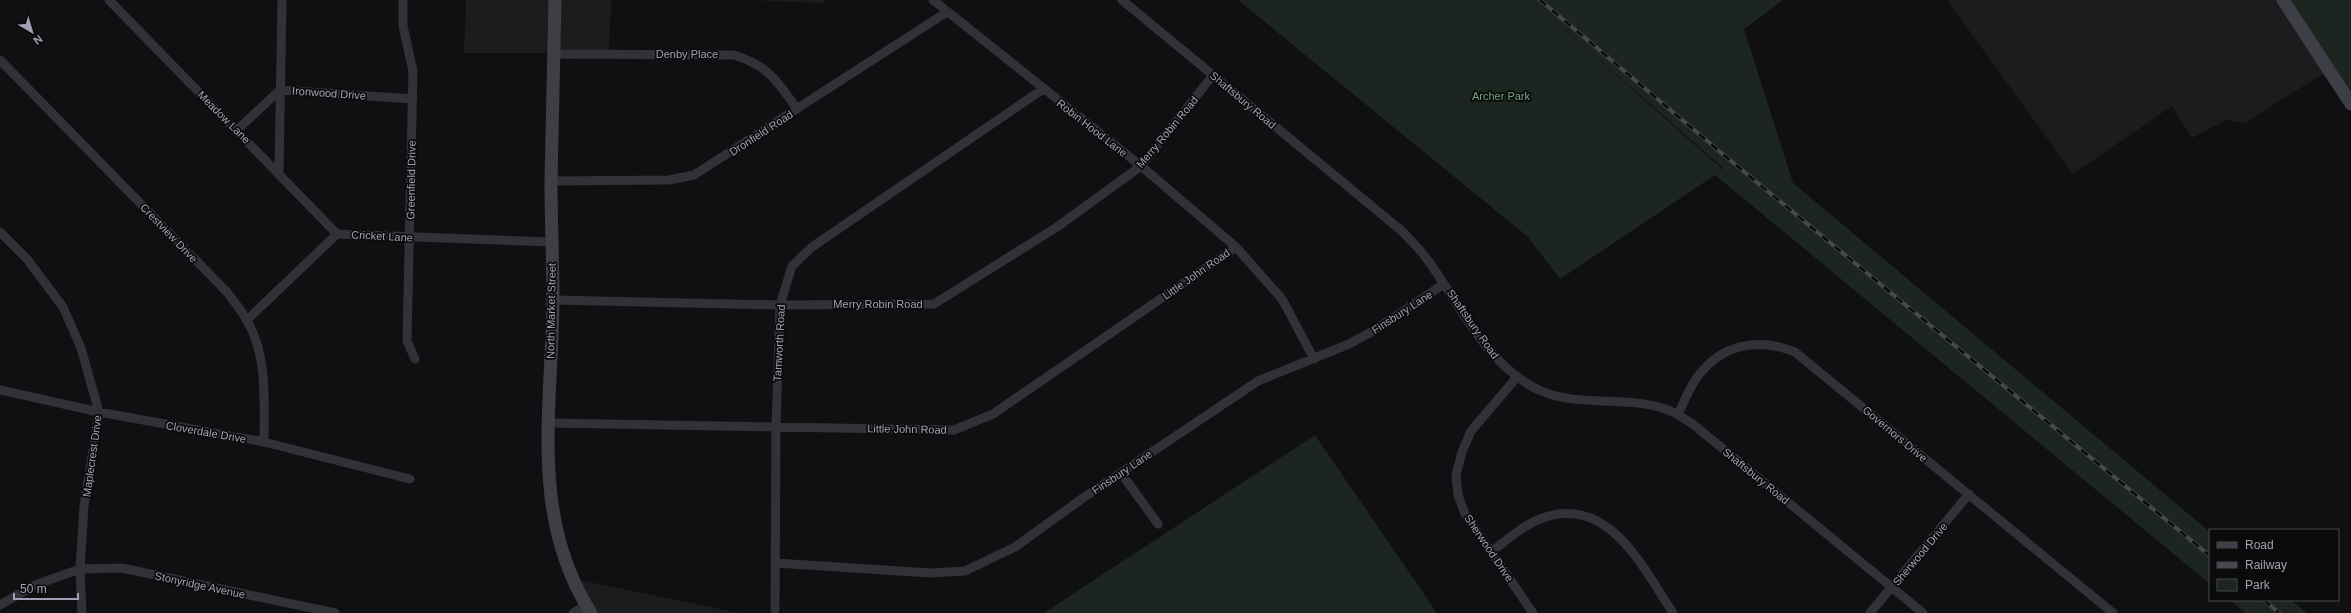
<svg xmlns="http://www.w3.org/2000/svg" width="2351" height="613" font-family="Arial,sans-serif">
  <style>
    .built { fill: #1c1c1f }
    .green { fill: #1c251f; fill-rule: evenodd }
    .lines { fill: none; stroke-linecap: round; stroke-linejoin: round }
    .street { stroke: #313137; stroke-width: 9 }
    .secondary { stroke: #3e3e47; stroke-width: 13 }
    .rail-casing { stroke: #474750; stroke-width: 4 }
    .rail { stroke: #0b0b0c; stroke-width: 2.5; stroke-dasharray: 8; stroke-linecap: butt }
    .labels { text-anchor: middle; dominant-baseline: central; stroke-width: 3.5; stroke-linejoin: round; paint-order: stroke }
    .street-label { font-size: 11px; fill: #a0a1b4; stroke: #0b0b0c }
    .park-label { font-size: 11px; fill: #74a183; stroke: #0b0b0c }
  </style>
  <rect width="100%" height="100%" fill="#101012"/>
  <path class="built" d="M466 0H611L609 53H464Z
    M749 0H825L824 3Z
    M1947 0H2283L2329 70 2245 123 2226 120 2192 138 2172 106 2073 174Z
    M574 579 711 607 739 613H571L586 605Z"/>
  <path class="green" d="M1238 0H1783L1744 29 1793 183 2210 532V584L1715 175 1560 279 1527 236ZM1543 10 1722 167 1723 168 1720 170 1721 168Z
    M2283 0H2351V104Z
    M1315 435 1437 613H1044Z
    M2229 600H2291L2307 613H2245Z"/>
  <g class="lines">
    <path class="street" d="M109 0 337 234
      M403 0V26L413 71 407 341 415 359
      M933 0 1141 166 1236 247 1282 299 1314 359
      M1122 0 1403 232C1412 242 1422 251 1429 262 1461 306 1487 366 1539 390 1578 408 1624 395 1665 409 1675 412 1685 419 1694 425L1923 613
      M553 54 734 55C769 66 777 81 797 109
      M0 60 227 292C233 301 241 309 246 319 268 354 264 403 264 442
      M237 130 280 90 413 99
      M279 172 282 0
      M551 181 669 180 694 175 947 12
      M0 232 27 259 63 307 81 348 99 412 84 506 80 569 82 613
      M553 300 780 305 934 304 1057 227 1141 166 1213 75
      M247 320 337 234 551 242
      M1517 377 1471 431 1462 452 1456 475 1458 495 1465 514 1533 613
      M0 390 99 412 264 442 410 479
      M1678 415C1684 402 1689 388 1698 376 1722 344 1759 337 1795 352L2113 613
      M547 423 954 430 993 414 1236 247
      M1121 473 1158 524
      M1492 551C1507 540 1522 526 1540 519 1608 492 1643 568 1673 613
      M776 563 930 573 965 571 1015 547 1083 498 1258 381 1349 344 1373 331 1444 284
      M0 605 35 585 80 569 122 568 335 613
      M775 610 776 427 780 305 792 266 812 247 1043 89
      M573 613 586 605
      M1870 613 1969 494"/>
    <path class="secondary" d="M555 0C554 60 552 121 551 181 551 221 553 260 553 300 552 408 529 516 591 613
      M2283 0 2351 104"/>
    <defs>
      <path id="rail" d="M1540 0 1725 156 2210 556
        M2264 600 2279 613"/>
    </defs>
    <use href="#rail" class="rail-casing"/>
    <use href="#rail" class="rail"/>
  </g>
  <g class="labels">
    <g class="street-label">
      <text x="687" y="54">Denby Place</text>
      <text transform="translate(329 93) rotate(4)">Ironwood Drive</text>
      <text transform="translate(1243 100) rotate(40)">Shaftsbury Road</text>
      <text transform="translate(224 117) rotate(45)">Meadow Lane</text>
      <text transform="translate(1092 128) rotate(38)">Robin Hood Lane</text>
      <text transform="translate(1167 132) rotate(-50)">Merry Robin Road</text>
      <text transform="translate(761 133) rotate(-33)">Dronfield Road</text>
      <text transform="translate(411 180) rotate(-89)">Greenfield Drive</text>
      <text transform="translate(169 233) rotate(46)">Crestview Drive</text>
      <text transform="translate(382 236) rotate(3)">Cricket Lane</text>
      <text transform="translate(1196 274) rotate(-35)">Little John Road</text>
      <text x="878" y="304">Merry Robin Road</text>
      <text transform="translate(551 311) rotate(-89)">North Market Street</text>
      <text transform="translate(1402 312) rotate(-33)">Finsbury Lane</text>
      <text transform="translate(1473 324) rotate(55)">Shaftsbury Road</text>
      <text transform="translate(779 343) rotate(-87)">Tamworth Road</text>
      <text transform="translate(907 429) rotate(1)">Little John Road</text>
      <text transform="translate(206 432) rotate(10)">Cloverdale Drive</text>
      <text transform="translate(1895 434) rotate(40)">Governors Drive</text>
      <text transform="translate(92 456) rotate(-82)">Maplecrest Drive</text>
      <text transform="translate(1122 472) rotate(-34)">Finsbury Lane</text>
      <text transform="translate(1756 476) rotate(39)">Shaftsbury Road</text>
      <text transform="translate(1489 548) rotate(56)">Sherwood Drive</text>
      <text transform="translate(1920 554) rotate(-50)">Sherwood Drive</text>
      <text transform="translate(200 585) rotate(12)">Stonyridge Avenue</text>
    </g>
    <g class="park-label">
      <text x="1501" y="96">Archer Park</text>
    </g>
  </g>
  <rect x="2209" y="529" width="130" height="72" fill="#0b0b0c" stroke="#47474f"/>
  <rect x="2217" y="542" width="20" height="6" fill="#3e3e47" stroke="#47474f"/>
  <text x="2245" y="549" font-size="12" fill="#a0a1b4">Road</text>
  <rect x="2217" y="562" width="20" height="6" fill="#474750" stroke="#47474f"/>
  <text x="2245" y="569" font-size="12" fill="#a0a1b4">Railway</text>
  <rect x="2217" y="579" width="20" height="12" fill="#1c251f" stroke="#47474f"/>
  <text x="2245" y="589" font-size="12" fill="#a0a1b4">Park</text>
  <g transform="translate(32 32) rotate(142)" stroke="#0b0b0c" stroke-width="3" paint-order="stroke">
  <path d="M0-3L7 15L0 10L-7 15Z" fill="#a0a1b4"/>
  <text y="-6" font-size="11" font-weight="bold" text-anchor="middle" fill="#a0a1b4">N</text>
  </g>
  <path d="M14 593v6h64v-6" fill="none" stroke="#a0a1b4" stroke-width="2"/>
  <text x="20" y="593" font-size="12" fill="#a0a1b4" stroke="#0b0b0c" stroke-width="3" paint-order="stroke">50 m</text>
</svg>
